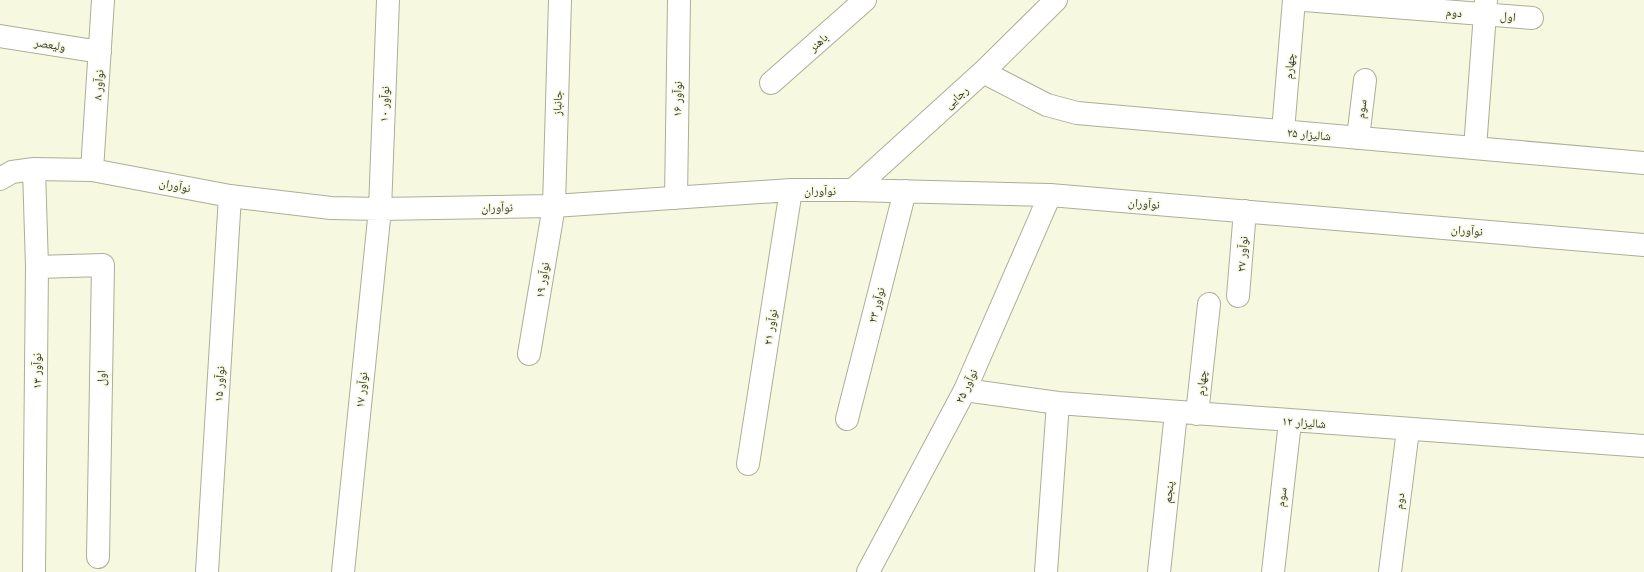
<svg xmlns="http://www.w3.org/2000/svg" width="1644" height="572" font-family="'PT Sans','Noto Naskh Arabic',sans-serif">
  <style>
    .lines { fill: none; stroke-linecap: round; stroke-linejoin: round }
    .minor-casing { stroke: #acae97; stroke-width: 24 }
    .minor { stroke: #fff; stroke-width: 22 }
    .labels { text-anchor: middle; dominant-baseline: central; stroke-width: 3; stroke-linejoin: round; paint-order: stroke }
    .street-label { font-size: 12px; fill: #34352c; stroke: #f6f9e0 }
  </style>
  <rect width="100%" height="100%" fill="#f6f9e0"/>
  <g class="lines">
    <defs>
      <path id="minor" d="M1304 0 1532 18
        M0 36 100 52
        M983 72 1047 105 1077 113 1644 163
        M771 83 865 0
        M1283 131 1294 0
        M1358 138 1365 80
        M1475 148 1486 0
        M34 169 37 267 34 572
        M92 170 103 0
        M0 179 12 172 34 169 92 170 230 196 331 208 380 209 554 206 791 190H853L1050 195 1644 245
        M853 190 983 72 1056 0
        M676 198 679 0
        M37 267 103 265 98 557
        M1238 296 1245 211
        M529 354 554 206 560 0
        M965 390 1058 403 1644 446
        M1197 414 1209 304
        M847 419 905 191
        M748 464 791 190
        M207 572 230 196
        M343 572 380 209 388 0
        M868 572 965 390 1050 195
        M1046 572 1058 403
        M1159 572 1176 413
        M1273 572 1290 422
        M1390 572 1408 430"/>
    </defs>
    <use href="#minor" class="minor-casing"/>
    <use href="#minor" class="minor"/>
  </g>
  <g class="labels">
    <g class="street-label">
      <text transform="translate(1454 12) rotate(5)">دوم</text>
      <text transform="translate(1508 16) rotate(5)">اول</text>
      <text transform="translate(818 42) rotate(-42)">باهنر</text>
      <text transform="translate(50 44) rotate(9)">ولیعصر</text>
      <text transform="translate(1289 66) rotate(-85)">چهارم</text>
      <text transform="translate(98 85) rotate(-86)">نوآور ۸</text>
      <text transform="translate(956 97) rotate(-42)">رجایی</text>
      <text transform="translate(677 99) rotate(-89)">نوآور ۱۶</text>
      <text transform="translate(557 103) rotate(-88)">جانباز</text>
      <text transform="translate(384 104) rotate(-88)">نوآور ۱۰</text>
      <text transform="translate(1361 109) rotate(-84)">سوم</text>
      <text transform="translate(1309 134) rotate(5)">شالیزار ۲۵</text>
      <text transform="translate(175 185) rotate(11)">نوآوران</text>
      <text x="820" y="190">نوآوران</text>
      <text transform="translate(1144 203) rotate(5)">نوآوران</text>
      <text transform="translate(497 207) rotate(-1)">نوآوران</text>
      <text transform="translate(1467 230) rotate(5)">نوآوران</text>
      <text transform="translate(1242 254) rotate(-86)">نوآور ۲۷</text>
      <text transform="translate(542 280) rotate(-81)">نوآور ۱۹</text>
      <text transform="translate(876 305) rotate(-76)">نوآور ۲۳</text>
      <text transform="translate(770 327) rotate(-81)">نوآور ۲۱</text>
      <text transform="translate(36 371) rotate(-90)">نوآور ۱۳</text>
      <text transform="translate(101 378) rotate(-89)">اول</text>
      <text transform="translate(1201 383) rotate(-84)">چهارم</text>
      <text transform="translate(219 384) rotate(-87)">نوآور ۱۵</text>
      <text transform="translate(966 386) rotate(-65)">نوآور ۲۵</text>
      <text transform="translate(361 390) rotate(-84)">نوآور ۱۷</text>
      <text transform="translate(1304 422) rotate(4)">شالیزار ۱۲</text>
      <text transform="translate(1168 492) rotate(-84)">پنجم</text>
      <text transform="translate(1281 497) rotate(-83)">سوم</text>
      <text transform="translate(1399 501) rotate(-83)">دوم</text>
    </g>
  </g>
</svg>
